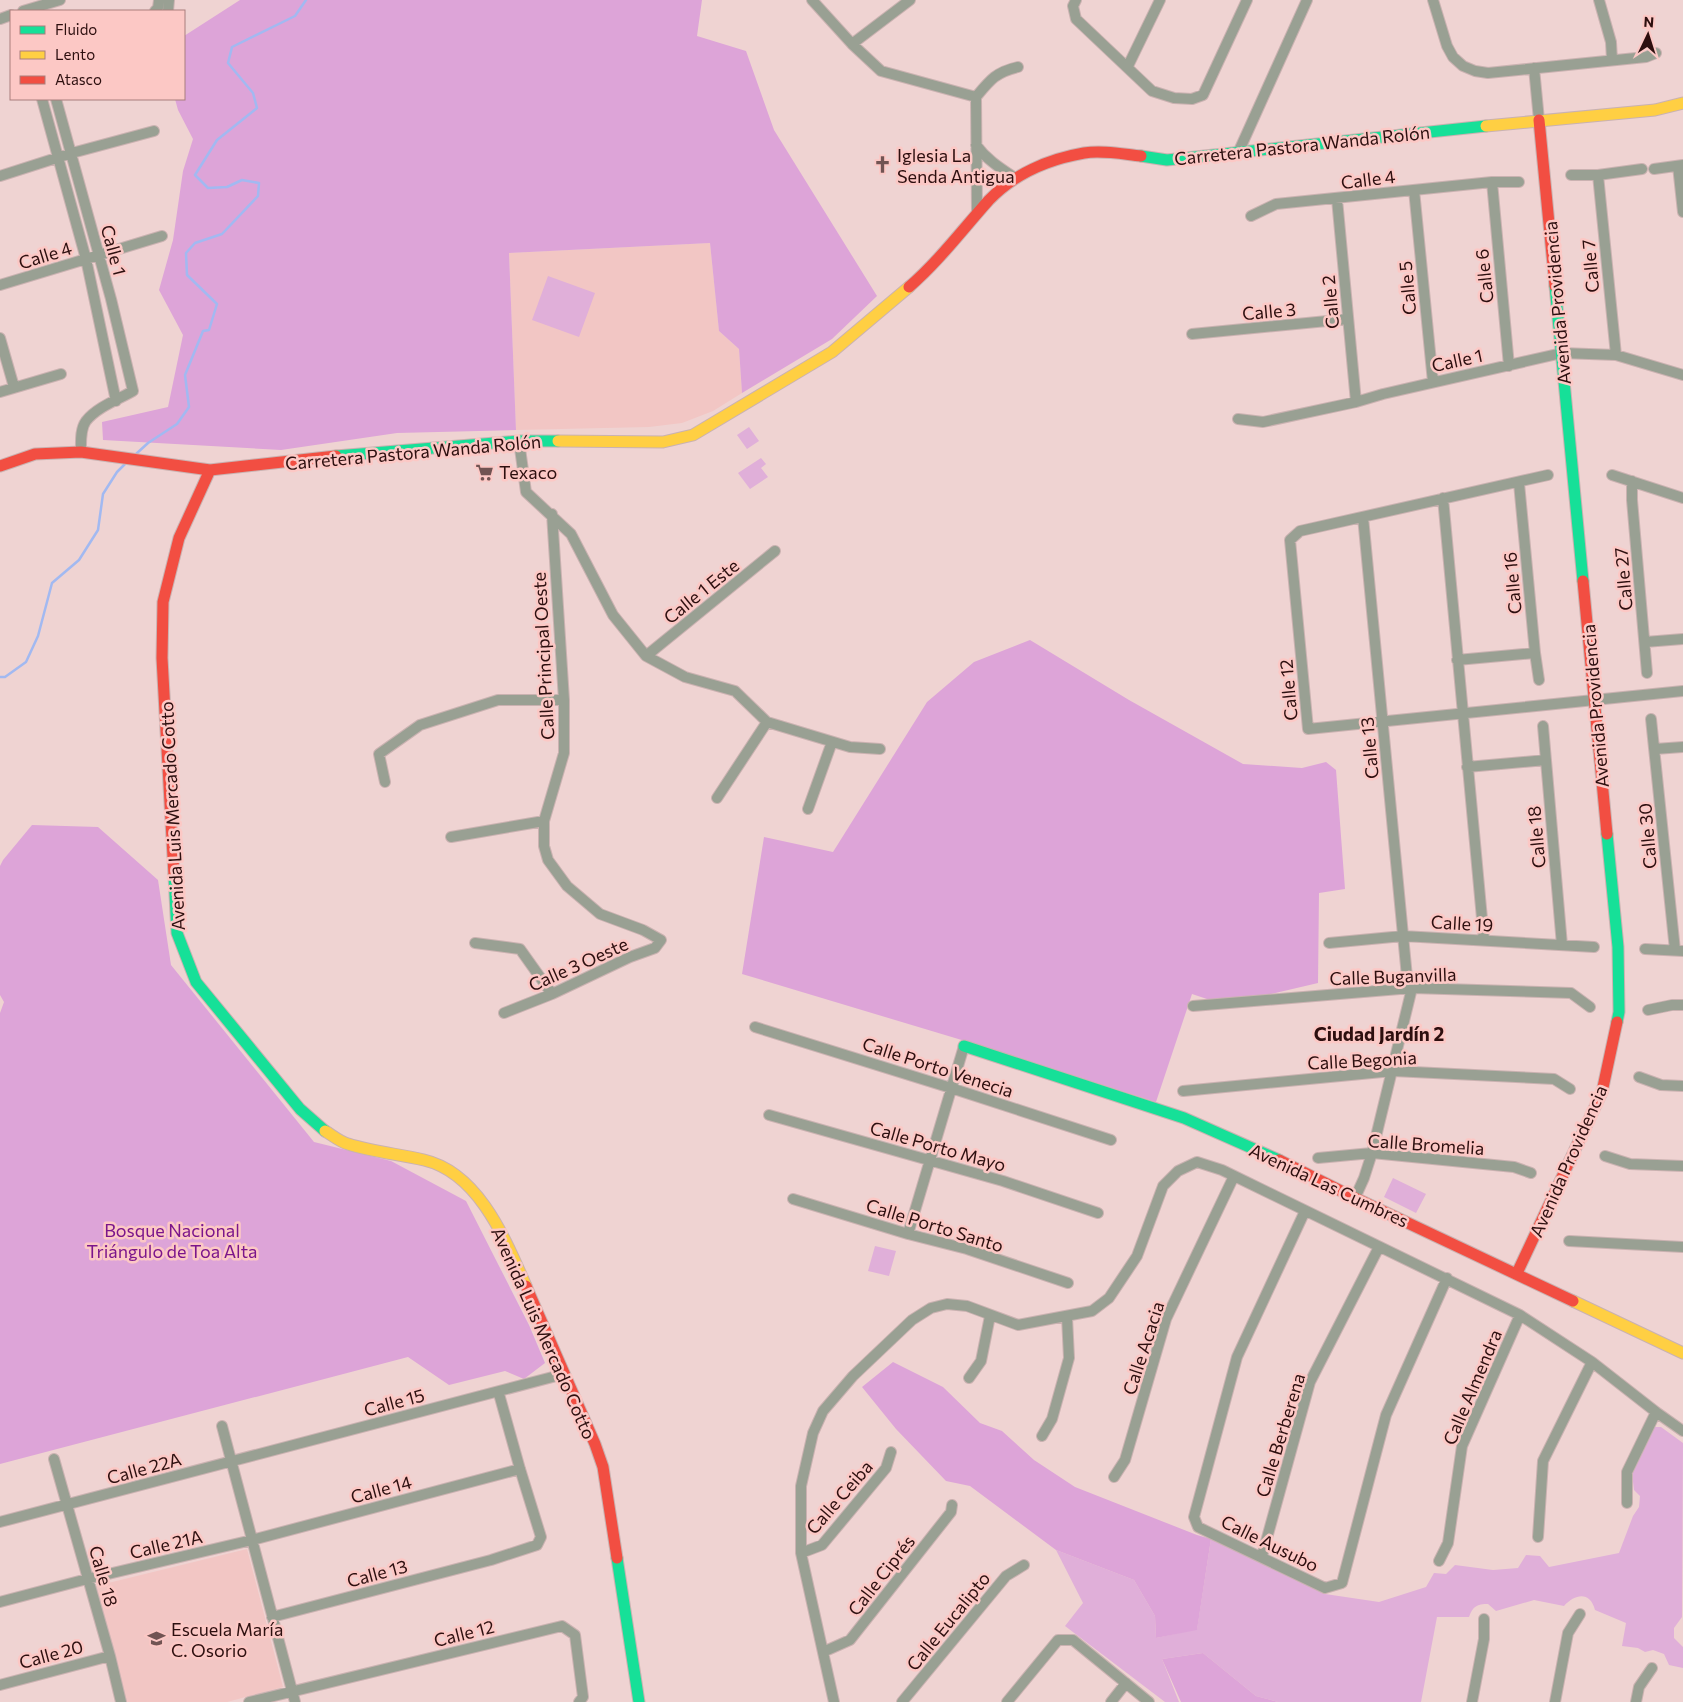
<svg xmlns="http://www.w3.org/2000/svg" width="1683" height="1702" font-family="Commissioner,sans-serif">
  <style>
    .built { fill: #f2c6c4 }
    .green { fill: #e0afd9 }
    .forest { fill: #dda4d8 }
    .lines { fill: none; stroke-linecap: round; stroke-linejoin: round }
    .stream { stroke: #a2b9f1; stroke-width: 2.5 }
    .street-casing { stroke: #cab2b1; stroke-width: 12 }
    .fast-casing { stroke: #cab2b1; stroke-width: 13 }
    .slow-casing { stroke: #cab2b1; stroke-width: 13 }
    .jam-casing { stroke: #cab2b1; stroke-width: 13 }
    .street { stroke: #99a093; stroke-width: 10 }
    .fast { stroke: #16e098; stroke-width: 11 }
    .slow { stroke: #ffcf43; stroke-width: 11 }
    .jam { stroke: #f24e42; stroke-width: 11 }
    .labels { text-anchor: middle; dominant-baseline: central; stroke-width: 5; stroke-linejoin: round; paint-order: stroke }
    .street-label { font-size: 18px; fill: #2d0f0f; stroke: #fcc8c5 }
    .poi-label { font-size: 18px; fill: #2d0f0f; stroke: #fcc8c5; text-anchor: start }
    .park-label { font-size: 18px; fill: #7b158b; stroke: #fcc8c5 }
    .neighbourhood-label { font-size: 19px; font-weight: bold; fill: #2d0f0f; stroke: #fcc8c5 }
  </style>
  <rect width="100%" height="100%" fill="#efd3d2"/>
  <path class="built" d="M710 243 719 331 739 349 742 393 713 411 682 423 649 427 516 430 509 253Z
    M247 1549 283 1687 227 1702H125L96 1586Z"/>
  <path class="green" d="M548 276 595 293 579 337 532 320Z
    M749 427 759 441 747 449 737 435Z
    M761 458 766 464 761 468 768 477 750 489 738 473Z
    M1393 1178 1426 1194 1416 1213 1384 1197Z
    M875 1246 896 1251 889 1276 868 1271Z
    M1653 1427H1661L1683 1443 1682 1617 1674 1628V1638L1683 1647V1668L1669 1665 1664 1654 1653 1650 1645 1652 1638 1648 1622 1646 1626 1623 1595 1610C1590 1591 1575 1594 1564 1606L1534 1600 1496 1611 1488 1604C1477 1604 1473 1606 1469 1617H1437L1421 1702H1278L1256 1696 1203 1653 1162 1659 1179 1702H1165L1065 1626 1083 1603 1056 1550 1134 1580 1155 1616 1156 1638 1197 1629 1211 1539 1325 1594 1379 1602 1426 1587 1434 1573 1446 1574 1455 1565 1493 1570 1518 1568 1526 1555 1540 1556 1549 1567 1619 1553 1633 1516 1639 1507 1640 1496 1634 1490 1632 1473Z"/>
  <path class="forest" d="M240 0H702L697 36 746 51 774 130 877 296 832 339 742 393 739 349 719 331 710 243 509 253 516 430 397 433 281 450 103 440 102 422 168 407 183 335 159 290 173 240 183 171 193 139 178 110 175 99H184V36Z
    M1030 640 1129 700 1243 764 1302 768 1326 762 1336 770 1345 889 1319 893 1318 983 1225 1005 1192 994 1156 1102 965 1041 742 974 764 837 833 852 927 702 974 662Z
    M32 825 98 827 158 880 171 965 314 1142 391 1161 466 1201 529 1325 545 1363 524 1379 505 1371 449 1385 408 1357 0 1464V1013L4 1002 0 995V866L3 860Z
    M893 1362 943 1387 980 1423 1002 1431 1034 1460 1075 1487 1197 1535 1211 1539 1197 1630 1156 1638 1155 1616 1134 1580 1056 1550 970 1486 946 1481 896 1429 862 1387Z
    M1203 1653 1256 1696 1278 1702H1181L1162 1659Z"/>
  <g class="lines">
    <path class="stream" d="M136 454 148 443 177 424 189 407 185 375 203 331 209 330 217 304 187 275 186 253 195 243 222 234 258 196 259 183 242 180 227 187 208 188 195 175 217 140 257 108 253 93 228 63 232 47 295 16 306 0
      M0 677H5L26 662 38 636 52 583 79 560 98 530 103 494 117 472 125 464"/>
    <defs>
      <path id="street" d="M812 0 852 44 881 71 976 97
        M1076 0 1073 6 1076 19 1152 91 1174 98 1192 99 1203 95 1247 0
        M1433 0 1447 46 1453 57 1463 66 1475 71 1488 73 1646 57 1656 53
        M1599 0 1611 42 1612 60
        M23 11 60 0
        M155 11 158 8 159 0
        M168 11 169 0
        M0 19 11 15
        M852 44 910 0
        M1128 66 1160 0
        M1534 68 1539 120
        M42 99 86 259 116 401
        M56 99 111 299 133 391C119 399 97 407 86 421 80 429 81 442 81 452
        M976 145C987 160 1000 168 1015 178
        M1238 153 1307 0
        M1678 166 1683 212
        M1654 169 1683 165
        M1571 175H1598L1642 169
        M1598 175 1616 355
        M0 176 72 153 154 131
        M1492 182 1509 366
        M1414 190 1433 382
        M1337 199 1356 402
        M977 214 976 97C990 80 996 72 1018 67
        M1251 216 1276 204 1492 182H1519
        M0 285 162 236
        M1192 334 1348 319
        M0 338 14 387
        M0 392 61 374
        M1238 419 1263 422 1356 402 1383 394 1562 353 1616 355 1683 375
        M519 441 526 492 571 534 613 615 646 656 685 677 735 691 767 722 850 747 880 749
        M1548 475 1300 531 1290 540 1308 729 1683 691
        M1612 475 1683 498
        M1632 481V500L1647 673
        M1519 483 1535 653 1539 680
        M1443 498 1484 940
        M1363 517 1407 977
        M1645 642 1683 639
        M646 656 775 551
        M1457 660 1535 653
        M1651 719 1675 950
        M1543 726 1562 945
        M1655 749 1683 747
        M1467 767 1546 760
        M385 782 379 754 420 725 498 700H564
        M717 798 767 722
        M808 809 832 742
        M451 837 544 821
        M475 943 520 949 552 994
        M1329 943 1403 936 1594 947
        M1645 949 1683 951
        M1193 1006 1412 988 1571 993 1590 1007
        M1648 1010 1672 1005H1683
        M504 1013 552 994 630 957 655 948 661 940 643 930 600 914 567 886 548 860 544 846V821L564 753V700L552 514
        M755 1027 951 1088 1111 1140
        M1639 1077 1661 1085 1683 1086
        M1183 1091 1393 1071 1554 1079 1570 1089
        M769 1115 1003 1181 1098 1213
        M1605 1156 1630 1164 1683 1166
        M1318 1158 1372 1153 1514 1167 1531 1173
        M1355 1198 1364 1178 1372 1153 1412 988
        M793 1199 908 1234 967 1249 1068 1283
        M1305 1211 1237 1357 1194 1517 1198 1527 1325 1588 1342 1583 1386 1415 1447 1278
        M908 1234 964 1046
        M1569 1241 1683 1247
        M969 1378 981 1361 990 1316
        M222 1426 295 1702
        M1042 1436 1052 1419 1069 1358 1067 1317
        M54 1459 110 1656 121 1702
        M1114 1477 1125 1460 1166 1319 1234 1176
        M1627 1503V1472L1656 1412
        M0 1522 564 1374
        M1538 1537 1543 1461 1592 1362
        M801 1553 822 1545 886 1468 891 1452
        M1262 1556 1310 1382 1379 1247
        M1439 1561 1448 1543 1462 1446 1520 1315
        M0 1602 87 1579 252 1540 520 1469
        M272 1617 491 1560 537 1545 541 1537 520 1469 499 1394 497 1392
        M823 1652 850 1640 951 1512 952 1505
        M0 1685 110 1656
        M249 1702 562 1626 575 1635 583 1697 579 1702
        M834 1702 801 1553V1486L813 1433 823 1411 853 1376 912 1320 931 1308 947 1304 967 1306 1018 1325 1092 1311 1109 1298 1137 1256 1163 1186 1178 1171 1197 1162 1222 1170 1520 1315 1592 1362 1656 1412 1683 1431
        M902 1702 1006 1576 1024 1565
        M1007 1702 1058 1640H1073L1149 1702
        M1111 1702 1126 1683
        M1472 1702 1484 1639V1619
        M1555 1702 1568 1633 1580 1614
        M1636 1702 1639 1687 1652 1668"/>
      <path id="fast" d="M1141 156 1167 160 1486 126
        M1555 286 1583 581
        M336 456 519 441H558
        M1607 834 1618 947 1619 1012 1617 1022
        M174 875 177 933 196 982 300 1109 325 1131
        M964 1046 1184 1118 1279 1160
        M617 1558 639 1702"/>
      <path id="slow" d="M1486 126 1655 110 1683 103
        M558 441 663 442 693 435 832 352 909 287
        M325 1131C332 1135 340 1142 348 1144 373 1152 399 1154 424 1160 479 1173 505 1239 526 1286
        M1573 1301 1683 1353"/>
      <path id="jam" d="M1539 120 1555 286
        M909 287C939 261 963 229 989 200 1014 174 1049 159 1084 153 1102 150 1122 154 1141 156
        M0 466 35 454 81 452 210 470 336 456
        M1583 581 1607 834
        M174 875 162 658 163 602 179 538 210 470
        M1279 1160 1355 1198 1573 1301
        M1517 1273 1602 1092 1617 1022
        M526 1286 595 1444 603 1467 617 1558"/>
    </defs>
    <use href="#street" class="street-casing"/>
    <use href="#fast" class="fast-casing"/>
    <use href="#slow" class="slow-casing"/>
    <use href="#jam" class="jam-casing"/>
    <use href="#street" class="street"/>
    <use href="#fast" class="fast"/>
    <use href="#slow" class="slow"/>
    <use href="#jam" class="jam"/>
  </g>
  <defs>
    <symbol id="church-bare" viewBox="-9 -9 18 18"><path d="M-1.2-6h2.4v3.5h3.3v2.4h-3.3V6h-2.4V-.1h-3.3v-2.4h3.3Z" fill="#715453" stroke="#fcc8c5" stroke-width="2.5" paint-order="stroke"/></symbol>
    <symbol id="supermarket-bare" viewBox="-9 -9 18 18"><path d="M-6-5.5h2.5l.6 2H6L4.5 2H-2.5L-4.4-4H-6ZM-1.5 3.2a1.3 1.3 0 1 0 .1 0ZM3 3.2a1.3 1.3 0 1 0 .1 0Z" fill="#715453" stroke="#fcc8c5" stroke-width="2.5" paint-order="stroke"/></symbol>
    <symbol id="school-bare" viewBox="-9 -9 18 18"><path d="M0-5L7-2L0 1L-7-2ZM-4 1L0 2.5L4 1V4Q0 6-4 4Z" fill="#715453" stroke="#fcc8c5" stroke-width="2.5" paint-order="stroke"/></symbol>
  </defs>
  <g fill-rule="evenodd">
    <use href="#church-bare" x="870" y="152" width="25" height="25"/>
    <use href="#supermarket-bare" x="472" y="460" width="25" height="25"/>
    <use href="#school-bare" x="144" y="1626" width="25" height="25"/>
  </g>
  <g class="labels">
    <g class="street-label">
      <text transform="translate(1302 145) rotate(-6)">Carretera Pastora Wanda Rolón</text>
      <text transform="translate(1368 179) rotate(-7)">Calle 4</text>
      <text transform="translate(114 250) rotate(75)">Calle 1</text>
      <text transform="translate(45 255) rotate(-17)">Calle 4</text>
      <text transform="translate(1590 266) rotate(-95)">Calle 7</text>
      <text transform="translate(1484 276) rotate(-96)">Calle 6</text>
      <text transform="translate(1407 288) rotate(-95)">Calle 5</text>
      <text transform="translate(1330 302) rotate(-95)">Calle 2</text>
      <text transform="translate(1557 303) rotate(-95)">Avenida Providencia</text>
      <text transform="translate(1269 311) rotate(-5)">Calle 3</text>
      <text transform="translate(1457 360) rotate(-12)">Calle 1</text>
      <text transform="translate(413 452) rotate(-5)">Carretera Pastora Wanda Rolón</text>
      <text transform="translate(1623 579) rotate(-95)">Calle 27</text>
      <text transform="translate(1512 583) rotate(-95)">Calle 16</text>
      <text transform="translate(701 591) rotate(-39)">Calle 1 Este</text>
      <text transform="translate(543 656) rotate(-93)">Calle Principal Oeste</text>
      <text transform="translate(1288 690) rotate(-95)">Calle 12</text>
      <text transform="translate(1595 706) rotate(-95)">Avenida Providencia</text>
      <text transform="translate(1369 748) rotate(-95)">Calle 13</text>
      <text transform="translate(172 816) rotate(-93)">Avenida Luis Mercado Cotto</text>
      <text transform="translate(1647 836) rotate(-95)">Calle 30</text>
      <text transform="translate(1536 837) rotate(-95)">Calle 18</text>
      <text transform="translate(1462 923) rotate(3)">Calle 19</text>
      <text transform="translate(578 964) rotate(-24)">Calle 3 Oeste</text>
      <text transform="translate(1393 976) rotate(-2)">Calle Buganvilla</text>
      <text transform="translate(1362 1060) rotate(-3)">Calle Begonia</text>
      <text transform="translate(938 1067) rotate(18)">Calle Porto Venecia</text>
      <text transform="translate(1426 1144) rotate(4)">Calle Bromelia</text>
      <text transform="translate(938 1146) rotate(16)">Calle Porto Mayo</text>
      <text transform="translate(1568 1161) rotate(-66)">Avenida Providencia</text>
      <text transform="translate(1329 1185) rotate(25)">Avenida Las Cumbres</text>
      <text transform="translate(935 1225) rotate(17)">Calle Porto Santo</text>
      <text transform="translate(544 1333) rotate(66)">Avenida Luis Mercado Cotto</text>
      <text transform="translate(1143 1348) rotate(-72)">Calle Acacia</text>
      <text transform="translate(1472 1387) rotate(-67)">Calle Almendra</text>
      <text transform="translate(394 1402) rotate(-15)">Calle 15</text>
      <text transform="translate(1280 1435) rotate(-73)">Calle Berberena</text>
      <text transform="translate(144 1468) rotate(-15)">Calle 22A</text>
      <text transform="translate(381 1489) rotate(-15)">Calle 14</text>
      <text transform="translate(839 1497) rotate(-49)">Calle Ceiba</text>
      <text transform="translate(1270 1543) rotate(26)">Calle Ausubo</text>
      <text transform="translate(166 1544) rotate(-13)">Calle 21A</text>
      <text transform="translate(377 1573) rotate(-15)">Calle 13</text>
      <text transform="translate(881 1575) rotate(-52)">Calle Ciprés</text>
      <text transform="translate(104 1576) rotate(74)">Calle 18</text>
      <text transform="translate(948 1621) rotate(-51)">Calle Eucalipto</text>
      <text transform="translate(464 1633) rotate(-14)">Calle 12</text>
      <text transform="translate(51 1654) rotate(-15)">Calle 20</text>
    </g>
    <g class="poi-label">
      <text x="897" y="155">Iglesia La<tspan x="897" dy="21">Senda Antigua</tspan></text>
      <text x="499" y="472">Texaco</text>
      <text x="171" y="1629">Escuela María<tspan x="171" dy="21">C. Osorio</tspan></text>
    </g>
    <g class="park-label">
      <text x="172" y="1230">Bosque Nacional<tspan x="172" dy="21">Triángulo de Toa Alta</tspan></text>
    </g>
    <g class="neighbourhood-label">
      <text x="1379" y="1033">Ciudad Jardín 2</text>
    </g>
  </g>
  <rect x="10" y="10" width="175" height="90" fill="#fcc8c5" stroke="#a97e7c"/>
  <rect x="20" y="26" width="25" height="8" fill="#16e098" stroke="#a97e7c"/>
  <text x="55" y="35" font-size="15" fill="#2d0f0f">Fluido</text>
  <rect x="20" y="51" width="25" height="8" fill="#ffcf43" stroke="#a97e7c"/>
  <text x="55" y="60" font-size="15" fill="#2d0f0f">Lento</text>
  <rect x="20" y="76" width="25" height="8" fill="#f24e42" stroke="#a97e7c"/>
  <text x="55" y="85" font-size="15" fill="#2d0f0f">Atasco</text>
  <g transform="translate(1648 35) rotate(4)" stroke="#fcc8c5" stroke-width="4" paint-order="stroke">
  <path d="M0-4L9 19L0 12L-9 19Z" fill="#2d0f0f"/>
  <text y="-8" font-size="14" font-weight="bold" text-anchor="middle" fill="#2d0f0f">N</text>
  </g>
</svg>
